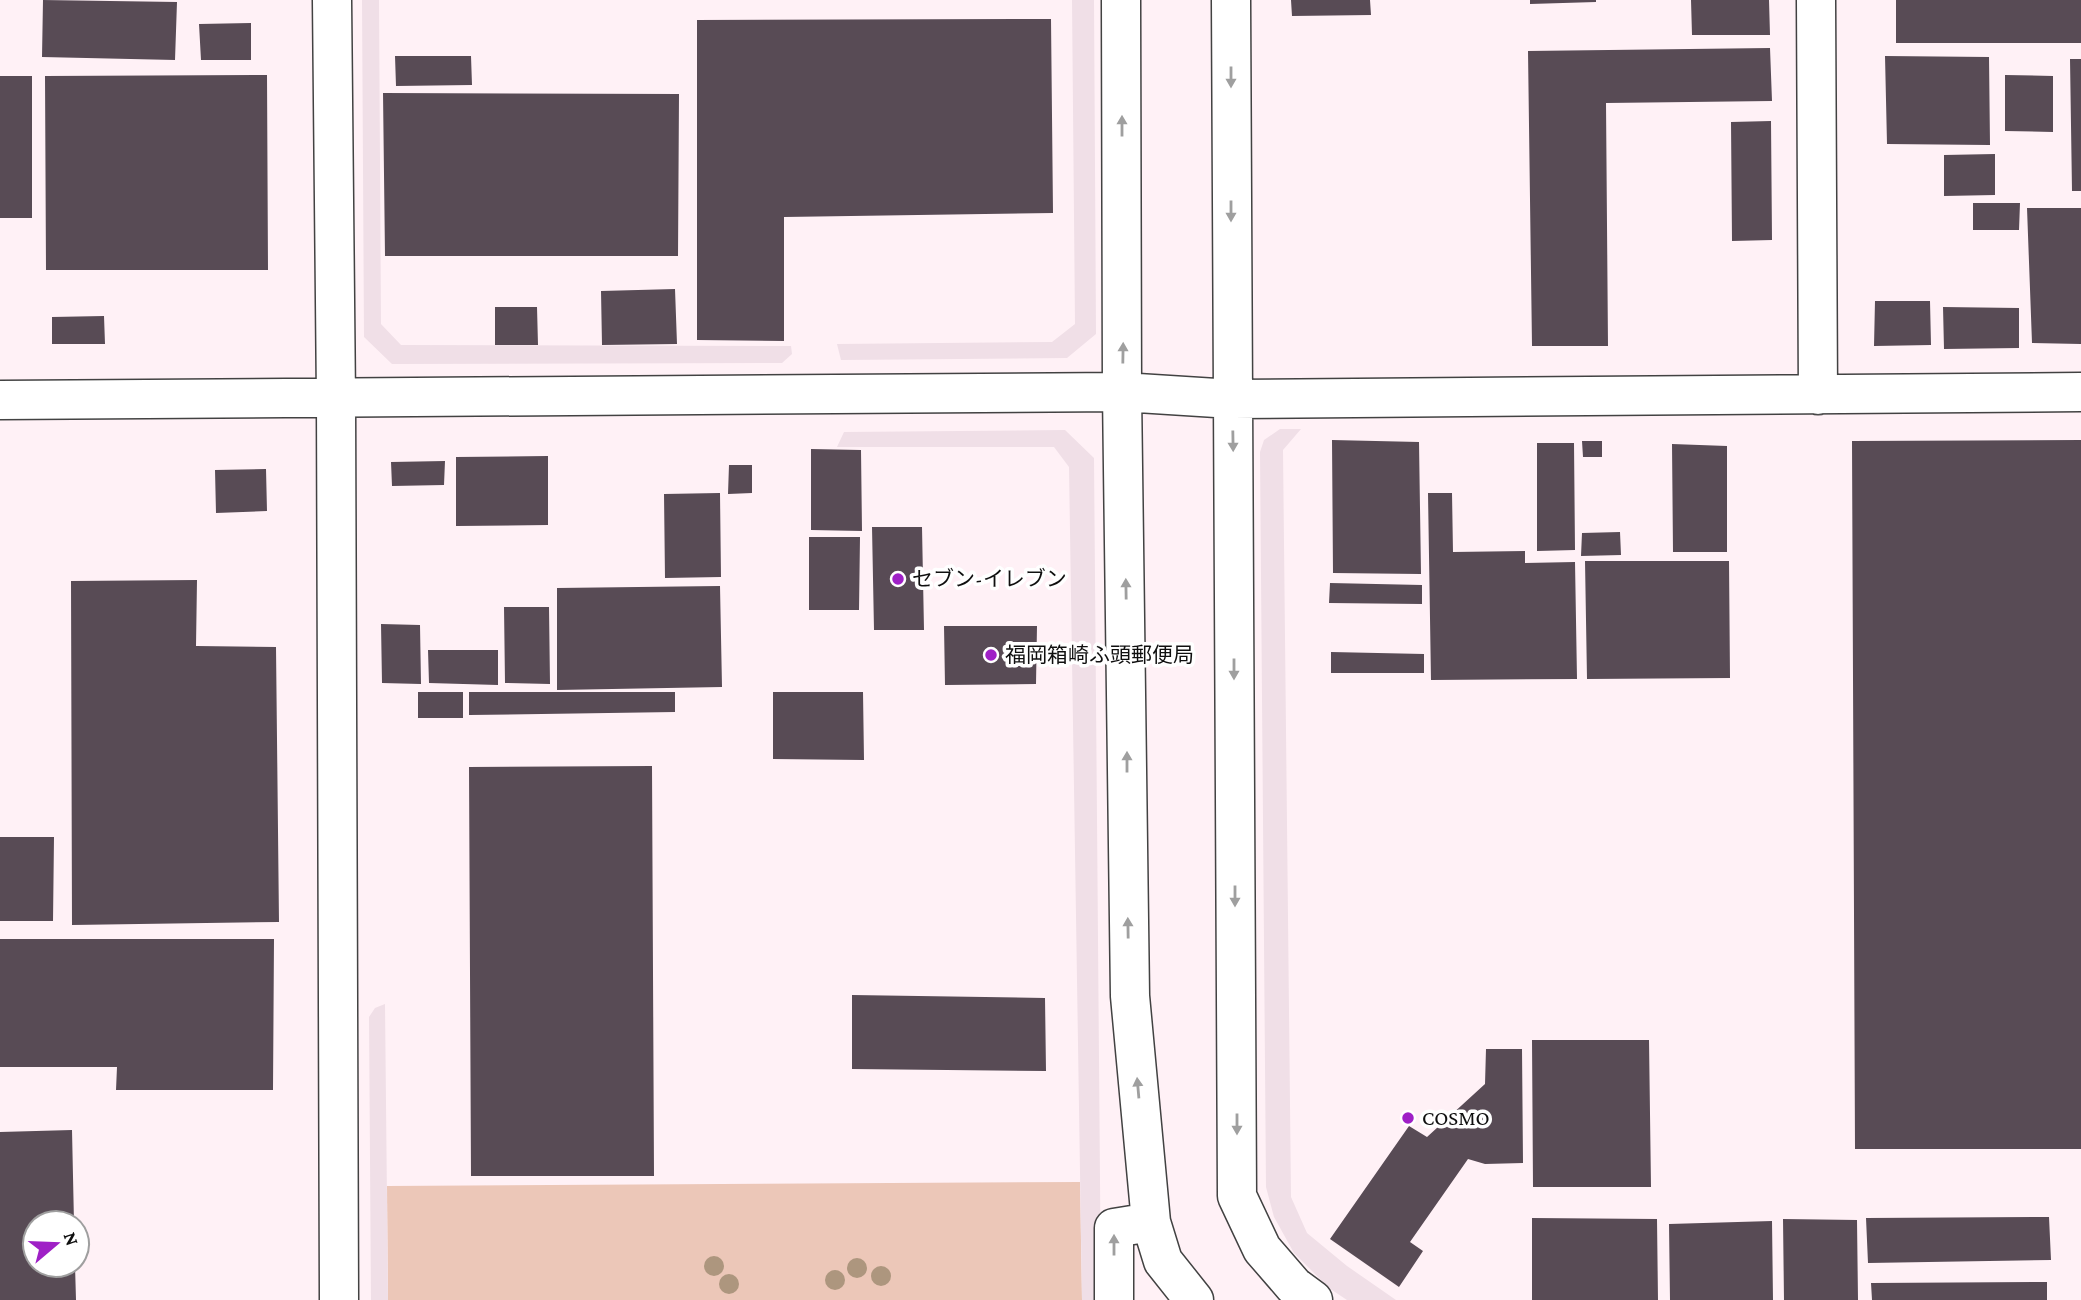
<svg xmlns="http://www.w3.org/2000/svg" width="2081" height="1300" font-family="'Crimson Pro','Noto Sans JP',serif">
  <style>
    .green { fill: #ecc7b8 }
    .plaza { fill: #f0dfe7 }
    .building { fill: #584b55 }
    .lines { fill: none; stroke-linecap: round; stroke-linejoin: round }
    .minor-casing { stroke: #424242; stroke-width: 41 }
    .minor { stroke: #fff; stroke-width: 38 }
    .tree { fill: #ad967e }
    .oneway { fill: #9f9f9f }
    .poi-dot { fill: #9f20c6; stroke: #fff; stroke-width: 2.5 }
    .labels { text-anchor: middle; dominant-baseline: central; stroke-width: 7; stroke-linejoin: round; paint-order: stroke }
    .poi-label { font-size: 21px; fill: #0f0f0f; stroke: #fff; text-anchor: start }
  </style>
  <rect width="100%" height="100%" fill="#fff1f6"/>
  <path class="green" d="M1080 1182 1082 1300H388L387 1186Z"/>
  <path class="plaza" d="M362 0H379L381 324 401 345 791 346 792 354 782 363 392 364 364 337Z
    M1072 0H1094L1096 334 1067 358 841 360 837 344 1052 342 1075 324Z
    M1280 429H1301L1283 450 1291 1197 1307 1233 1347 1266 1396 1300H1347L1329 1288 1294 1253 1274 1217 1266 1187 1260 452 1264 440Z
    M1065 430 1094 458 1101 1300H1082L1069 467 1054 447H837L844 432Z
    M385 1004 388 1300H371L369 1017 375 1008Z"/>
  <path class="building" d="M43 0 177 2 175 60 42 57Z
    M1291 0H1370L1371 15 1292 16Z
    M1530 0H1596V2L1530 4Z
    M1691 0H1769L1770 35H1692Z
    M1896 0H2081V43H1896Z
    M1051 19 1053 213 784 217V341L697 340V20Z
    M251 23V60H201L199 24Z
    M1770 48 1772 101 1606 103 1608 346H1532L1528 51Z
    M395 56H471L472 85 396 86Z
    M1885 56 1989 57 1990 145 1887 144Z
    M2070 59H2081V191H2072Z
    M267 75 268 270H46L45 76Z
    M2005 75 2053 76V132L2005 131Z
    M0 76H32V218H0Z
    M383 93 679 94 678 256H385Z
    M1771 121 1772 240 1732 241 1731 122Z
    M1995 154V195L1944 196V155Z
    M1973 203H2020L2019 230H1973Z
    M2027 208H2081V344L2032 343Z
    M675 289 677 344 602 345 601 291Z
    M1875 301H1930L1931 345 1874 346Z
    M495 307H537L538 345H495Z
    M1943 307 2019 308V348L1944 349Z
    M104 316 105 344H52V317Z
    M1332 440 1419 442 1421 574 1333 573Z
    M2081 440V1149H1855L1852 441Z
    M1582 441H1602V457H1583Z
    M1537 443H1574L1575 550 1537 551Z
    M1672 444 1727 446V552H1673Z
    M811 449 861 450 862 531 811 530Z
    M548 456V525L456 526V457Z
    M445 461 444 485 392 486 391 462Z
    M729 465H752V493L728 494Z
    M266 469 267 511 216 513 215 470Z
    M720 493 721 577 665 578 664 494Z
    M1428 493H1452L1453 552 1525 551V563L1575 562 1577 679 1431 680Z
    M872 527H922L924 630H874Z
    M1620 532 1621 555 1581 556 1582 533Z
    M809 537H860L859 610H809Z
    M1585 561H1729L1730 678 1587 679Z
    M197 580 196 646 276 647 279 922 72 925 71 581Z
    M1330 583 1422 585V604L1329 603Z
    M720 586 722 687 557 690V588Z
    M504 607H549L550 684 505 683Z
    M381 624 420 625 421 684 382 683Z
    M944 626H1037L1036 684 945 685Z
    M428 650H498V685L429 683Z
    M1331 652 1424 654V673H1331Z
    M418 692H463V718H418Z
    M469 692H675V712L469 715Z
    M773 692H863L864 760 773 759Z
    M652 766 654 1176H471L469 767Z
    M0 837H54L53 921H0Z
    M0 939H274L273 1090H116L117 1067H0Z
    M852 995 1045 998 1046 1071 852 1069Z
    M1532 1040H1649L1651 1187H1533Z
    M1486 1049H1522L1523 1163 1485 1164 1468 1159 1410 1242 1423 1251 1399 1287 1330 1239 1409 1126 1427 1137 1485 1084Z
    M72 1130 74 1223H35V1265H75L76 1300H0V1132Z
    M2049 1217 2051 1260 1868 1263 1866 1218Z
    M1532 1218 1657 1219 1658 1300H1532Z
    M1783 1219 1857 1220 1858 1300H1784Z
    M1772 1221 1773 1300H1670L1669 1224Z
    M2047 1282V1300H1872L1871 1283Z"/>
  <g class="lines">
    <defs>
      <path id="minor" d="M332 0 336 400 339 1300
        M1121 0 1122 392 1130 996 1151 1222 1163 1261 1194 1300
        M1231 0 1237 1196 1262 1249 1294 1286 1313 1300
        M1816 0 1818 395
        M0 400 1122 392 1232 399 2081 392
        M1114 1300V1228L1151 1222"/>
    </defs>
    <use href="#minor" class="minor-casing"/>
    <use href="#minor" class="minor"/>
  </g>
  <g class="tree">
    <circle cx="714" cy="1266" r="10"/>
    <circle cx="857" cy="1268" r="10"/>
    <circle cx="881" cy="1276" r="10"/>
    <circle cx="835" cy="1280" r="10"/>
    <circle cx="729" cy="1284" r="10"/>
  </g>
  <defs><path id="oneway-solid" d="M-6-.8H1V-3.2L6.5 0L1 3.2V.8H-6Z" transform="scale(1.75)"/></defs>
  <g class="oneway">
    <use href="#oneway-solid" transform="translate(1231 77) rotate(90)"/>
    <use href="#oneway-solid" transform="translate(1122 126) rotate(-90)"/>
    <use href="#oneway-solid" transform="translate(1231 211) rotate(90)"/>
    <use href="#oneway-solid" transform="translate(1123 353) rotate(-89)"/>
    <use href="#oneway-solid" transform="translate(1233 441) rotate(89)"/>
    <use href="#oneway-solid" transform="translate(1126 589) rotate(-91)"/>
    <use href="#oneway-solid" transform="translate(1234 669) rotate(90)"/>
    <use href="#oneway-solid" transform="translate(1127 762) rotate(-90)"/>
    <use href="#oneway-solid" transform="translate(1235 896) rotate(90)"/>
    <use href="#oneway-solid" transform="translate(1128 928) rotate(-91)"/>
    <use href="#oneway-solid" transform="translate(1138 1088) rotate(-95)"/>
    <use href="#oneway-solid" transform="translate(1237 1124) rotate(90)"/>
    <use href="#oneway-solid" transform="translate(1114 1245) rotate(-90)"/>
  </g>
  <g class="poi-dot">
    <circle cx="898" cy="579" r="7"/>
    <circle cx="991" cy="655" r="7"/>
    <circle cx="1408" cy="1118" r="7"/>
  </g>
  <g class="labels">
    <g class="poi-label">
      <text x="912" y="579">セブン-イレブン</text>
      <text x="1005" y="655">福岡箱崎ふ頭郵便局</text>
      <text x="1422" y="1118">COSMO</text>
    </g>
  </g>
  <g transform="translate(56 1244) rotate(71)"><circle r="33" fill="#ffffff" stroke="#9f9f9f" stroke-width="2"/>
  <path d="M0-5L12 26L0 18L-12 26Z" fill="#9f20c6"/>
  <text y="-10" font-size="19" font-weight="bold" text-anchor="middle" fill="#0f0f0f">N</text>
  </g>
</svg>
